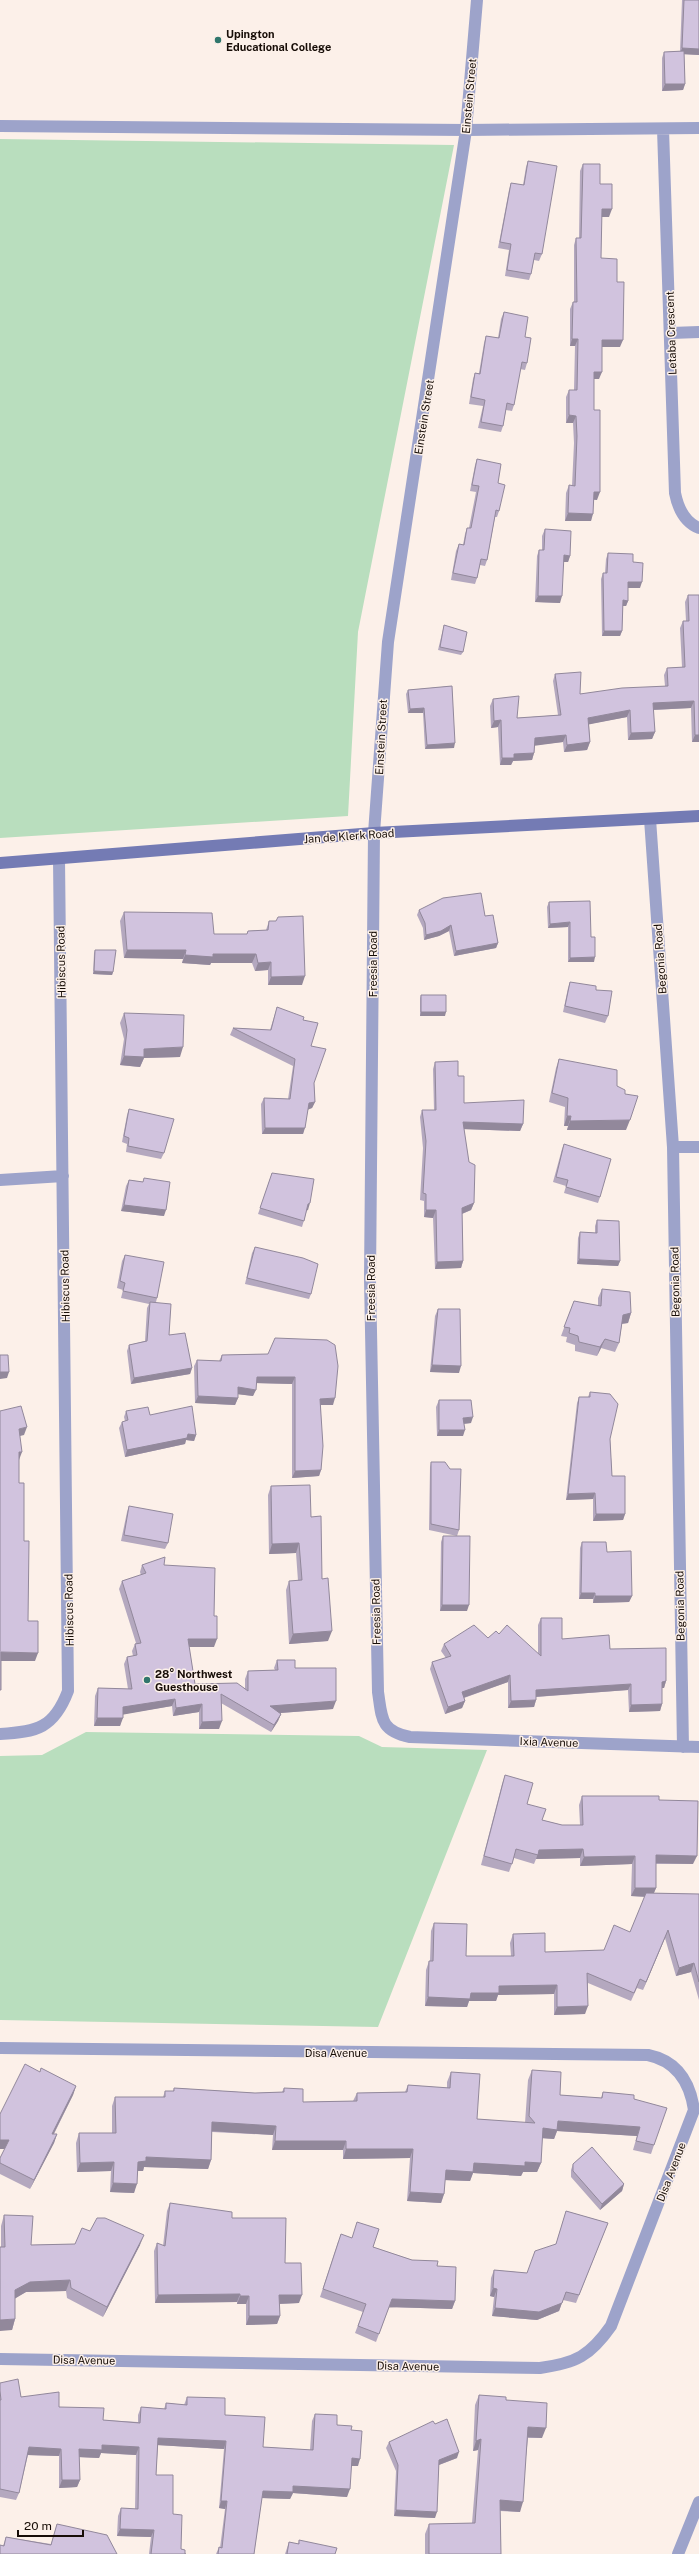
<svg xmlns="http://www.w3.org/2000/svg" width="699" height="2554" font-family="'Public Sans',sans-serif">
  <style>
    .green { fill: #b9debe }
    .lines { fill: none; stroke-linecap: round; stroke-linejoin: round }
    .street { stroke: #9da3ca; stroke-width: 12 }
    .secondary { stroke: #747bb4; stroke-width: 12 }
    .wall { fill: #b4a8bf }
    .shaded-wall { fill: #92889b }
    .building { fill: #d1c3de; stroke: #92889b }
    .poi-dot { fill: #30766c; stroke: #fcf0e9; stroke-width: 1.5 }
    .labels { text-anchor: middle; dominant-baseline: central; stroke-width: 3; stroke-linejoin: round; paint-order: stroke }
    .poi-label { font-size: 11px; font-weight: bold; fill: #170d07; stroke: #fcf0e9; text-anchor: start }
    .street-label { font-size: 11px; fill: #170d07; stroke: #fcf0e9 }
  </style>
  <rect width="100%" height="100%" fill="#fcf0e9"/>
  <path class="green" d="M0 139 454 145 358 632 348 816 0 838Z
    M86 1732 359 1736 382 1747 487 1750 378 2027 0 2020V1756L42 1755Z"/>
  <g class="lines">
    <path class="street" d="M477 0 466 130 388 642 374 833 370 1279 378 1692C382 1718 380 1731 410 1737L699 1747
      M0 126 466 130 699 128
      M663 129 675 493C678 508 684 522 699 528
      M671 333 699 332
      M650 819 673 1147 683 1747
      M673 1147H699
      M0 1180 63 1176
      M0 1734C37 1732 54 1728 68 1691L59 859
      M0 2048 648 2055C677 2061 690 2082 694 2110L611 2326C590 2356 576 2363 540 2368L0 2359
      M678 2554 699 2502"/>
    <path class="secondary" d="M0 863 374 833 699 816"/>
  </g>
  <path class="wall" d="M682 0H699V55L684 54 685 84 683 90 662 91V58L664 52 680 51Z
    M528 161 542 254 539 261 534 260 531 274 529 280 505 276 509 250 498 248 509 190 511 183 523 185 526 167Z
    M583 164 600 184 609 217H601V258L617 282 620 347H602L599 379H594V410L597 500H594L591 521H565L566 493 569 485 572 486 574 443 573 423H566V397L569 390H574L575 346H570V309L573 302H574V245L576 238H579L580 171Z
    M504 312 525 337 527 363 525 370 520 369 514 405 512 411 506 410 503 426 501 432 478 428 483 406 469 404 473 379 475 373H479L484 343 486 336 498 338 501 319Z
    M477 459 498 483 499 511 497 517H495L487 560 485 566 480 565 477 578 475 584 451 580 456 551 459 544 463 545 465 534 467 528H469L476 492 470 491 475 465Z
    M545 529 570 556 568 562H563L560 603 535 602 537 556 539 550H542V536Z
    M608 553 633 562 640 588H628V601L626 606H623L622 631 620 636H602L601 579 603 573H605L606 559Z
    M688 595 699 742H692L691 708 653 710 655 732 652 739 628 740 627 717 589 724 590 742 587 750 564 752 563 742 535 745 534 753 532 760 513 761 511 765H500L498 727 491 728 490 706 493 699 517 718 558 715 553 681 555 674 580 694 665 686 664 675 667 668 682 667 680 628 683 621H686L685 602Z
    M444 625 463 652 461 655 438 650Z
    M452 686 454 748 425 749 423 713H408L406 694 408 690Z
    M549 902 591 937 594 962H568V927L548 928 547 907Z
    M419 910 485 916 498 943 496 948 454 956 449 931 439 936 424 940 423 928 417 915Z
    M124 912 214 934H247L248 931 266 930 269 921 302 985H268V970L255 971 252 963H211L210 965 182 963 183 959 124 958 120 921Z
    M95 950 113 972 112 975 93 974 94 953Z
    M570 982 596 990 608 1016 605 1023 563 1012 568 988Z
    M421 995 445 1016H420V998Z
    M277 1007 303 1020 311 1046 314 1083 315 1102 312 1108 308 1109 303 1134H262L261 1104 264 1098 288 1099 293 1066 230 1035 233 1028 270 1030Z
    M124 1013 180 1057 144 1058 140 1067 120 1065 124 1039 120 1023Z
    M559 1059 617 1086 625 1094 626 1130H567L568 1126H564L565 1107 549 1102 556 1068Z
    M435 1062 458 1076 464 1103 523 1124 520 1131 464 1129 474 1203 471 1210 462 1214 463 1261 461 1268 435 1269 433 1218 424 1217V1201L420 1200 423 1148 420 1117 422 1110H434L433 1069Z
    M129 1109 164 1153 161 1159 126 1152 127 1144 122 1142 127 1115Z
    M564 1144 600 1197 598 1203 564 1193 566 1186 553 1182 562 1149Z
    M272 1173 308 1210H307L302 1227 258 1214Z
    M129 1180 143 1182 164 1216 121 1211 126 1186Z
    M597 1220 620 1261 618 1266 577 1264 578 1238 580 1232 595 1233V1226Z
    M255 1247 311 1294 309 1299 245 1284 252 1253Z
    M125 1255 157 1298 156 1302 169 1335 192 1368 190 1374 131 1384 127 1351 129 1345 145 1341 147 1308 149 1304 121 1298 123 1290 117 1288 122 1261Z
    M602 1289 631 1313 628 1323 622 1324 619 1343 615 1352 601 1348 597 1356 575 1351V1345L566 1342 567 1337 561 1336 574 1301 598 1306V1298Z
    M438 1309 459 1373 430 1372 435 1316Z
    M268 1354 333 1405H321V1470L319 1476 292 1478V1384L256 1383 253 1396 238 1394V1398L235 1405 195 1403 194 1366 197 1360 219 1361 222 1355Z
    M590 1392 610 1439 612 1476 625 1514 623 1520 593 1521V1499L566 1500 577 1403 579 1397H588Z
    M439 1400 471 1423 464 1424 463 1436H437L436 1407Z
    M126 1411 196 1435 194 1441 186 1440 185 1444 125 1457 119 1428 122 1422 125 1421 124 1417Z
    M431 1462 459 1530 457 1536 429 1530 430 1467Z
    M271 1486 311 1517 322 1579 328 1641 289 1644 286 1590 289 1581H298L296 1553 269 1554 268 1495Z
    M129 1506 168 1543 165 1549 121 1541 127 1512Z
    M443 1536 467 1611H440L441 1542Z
    M582 1542 607 1552 632 1596 629 1602 593 1603V1599H579L580 1548Z
    M142 1565H164L214 1616V1647H189L195 1684 245 1688V1679L248 1671 275 1670 274 1668 277 1660 295 1668 333 1709 280 1713 281 1714 278 1721 271 1732 221 1703 219 1729H199V1712L173 1716 172 1706 123 1714 120 1726H94L95 1696 98 1688 128 1689 124 1664 127 1657 133 1656 132 1651 135 1644 136 1643 119 1589 122 1581 141 1575 140 1572Z
    M541 1618 562 1639 610 1649 666 1681 664 1688H662V1704L660 1711 629 1712 628 1690 536 1697V1700L534 1707 508 1708V1682L464 1698 465 1701 462 1708 445 1714 430 1669 432 1662 446 1658 441 1651 444 1644 488 1638 499 1634 538 1654V1625Z
    M505 1775 527 1804 542 1820 562 1825H580L579 1805 582 1796 659 1800 693 1864H656V1888L654 1893 699 1894V2000L691 1972 676 1976 665 1938 643 1990 637 1988 631 2001 588 1983 585 2014 554 2015V1994L498 1995 496 2001H469L467 2007 425 2006 426 1970 429 1961H430L431 1931 434 1923 466 1956H511L510 1943 513 1934 545 1952 604 1950 630 1932 645 1897 631 1896 632 1864 580 1866V1858L536 1859 534 1864 514 1858 509 1872 481 1865 502 1784Z
    M532 2070 560 2095 601 2098 603 2092 634 2099 654 2145 651 2154 633 2150 637 2136 557 2131 554 2139 542 2138 541 2163 537 2172H523L521 2176 473 2173 470 2181 445 2180 444 2194 441 2203 407 2201 410 2158 343 2159V2150H272L273 2135 212 2132 211 2160 208 2169 144 2167 143 2171H138L134 2193 110 2192 111 2171 77 2172 76 2143 79 2133H112V2106L115 2097H163L165 2091H173L174 2088 255 2093 282 2092 284 2088 303 2102 353 2101 357 2093 405 2092 408 2085 447 2088V2082L451 2072 477 2119 525 2123 528 2080Z
    M40 2072 76 2086 73 2095 54 2134H57L54 2143 30 2189 0 2174V2158L5 2149H0V2114Z
    M573 2164 624 2184 622 2191 600 2210 571 2177V2170Z
    M170 2203 232 2218 285 2263 299 2303 279 2304 280 2316 277 2324 246 2325V2304H237V2302L155 2303 154 2251 157 2243 163 2246 167 2211Z
    M566 2211 608 2223 576 2303 563 2300 559 2311 537 2320 492 2316 494 2297 490 2296 491 2278 494 2270 527 2273 556 2244Z
    M4 2215 31 2245 75 2244 90 2231 140 2245 103 2317 67 2298 66 2291 26 2292 15 2298V2319L12 2330 1 2247V2226Z
    M338 2242 373 2247 412 2260 437 2266 455 2301 452 2309 389 2307 376 2342 355 2333 363 2312 320 2297Z
    M0 2383 21 2397 59 2407 103 2420 138 2422V2415L141 2407 164 2409 166 2403 184 2405 187 2397 225 2415 263 2447 310 2450 312 2421 315 2414 337 2425 351 2430 358 2466H351L347 2497 293 2493 290 2499 262 2498 254 2554H216L219 2547 220 2548 225 2509 219 2508 224 2449 158 2445 156 2475 173 2514 181 2549 185 2554H186H149L151 2537 117 2536 118 2516 121 2508 135 2509 136 2455 101 2453 99 2458 79 2457 80 2480 77 2487 59 2488V2456L28 2455 19 2493 16 2500 0 2497Z
    M479 2395 506 2400 542 2438H528L520 2512 500 2511 501 2554H425V2534L429 2524 472 2523 478 2450 473 2451 475 2405Z
    M435 2424 457 2458 439 2465 435 2518 394 2516 396 2471 386 2448 389 2442Z
    M57 2524 117 2554 3 2546 6 2537 51 2544Z
    M299 2540 335 2554H285L289 2542 298 2544Z"/>
  <path class="shaded-wall" d="M682 48 699 49V55L680 54Z
    M665 84H685L683 90 662 91Z
    M602 209H612L609 217H599Z
    M572 339H578L575 346H570Z
    M602 340H623L620 347H600Z
    M594 372H602L599 379H591Z
    M569 415 576 416 573 423H566Z
    M594 492H600L597 500 591 499Z
    M568 513 593 514 591 521H565Z
    M564 555 570 556 568 562H561Z
    M628 582H642L640 588H626Z
    M538 596H562L560 603 535 602Z
    M623 600 628 601 626 606H621Z
    M604 631H622L620 636H602Z
    M694 701 691 708 650 710 653 703Z
    M424 708 423 713H408L410 709Z
    M630 710 627 717 586 725 588 718Z
    M501 720 498 727 491 728 494 721Z
    M655 732 652 739 628 740 631 733Z
    M566 735 563 742 533 746 535 738Z
    M695 735H699V742H692Z
    M590 742 587 750 564 752 567 745Z
    M455 743 454 748 425 749 427 745Z
    M534 753 532 760 513 761 511 765H500L502 758 514 754Z
    M570 922 568 927 548 928 550 924Z
    M451 925 449 931 439 936 424 940 426 935Z
    M498 943 496 948 454 956 456 951Z
    M127 950H186L183 959 124 958Z
    M213 954H256L252 963H211L210 965 182 963 185 955Z
    M595 957 594 962H568L570 958Z
    M271 962 268 970 255 971 258 963Z
    M94 971 113 972 112 975 93 974Z
    M305 976 302 985H268L271 977Z
    M421 1012H446L445 1016H420Z
    M183 1047 180 1057 144 1058 140 1067 120 1065 124 1056 144 1049Z
    M315 1102 312 1108 307 1110 309 1103Z
    M567 1116H571L568 1126H564Z
    M630 1120 626 1130H567L570 1121Z
    M463 1122 523 1124 520 1131 461 1129Z
    M265 1128H305L303 1134H262Z
    M310 1203 308 1210 306 1211 308 1204Z
    M474 1203 471 1210 459 1215 462 1208Z
    M124 1205 166 1210 164 1216 121 1211Z
    M426 1210H436L433 1218 424 1217Z
    M579 1259 620 1261 618 1266 577 1264Z
    M463 1261 461 1268 435 1269 437 1262Z
    M631 1313 628 1323 619 1324 623 1315Z
    M605 1339 601 1348 597 1356 600 1347Z
    M432 1365 461 1366 459 1373 430 1372Z
    M192 1368 190 1374 131 1384 134 1378Z
    M0 1372H9L7 1378 0 1379Z
    M257 1377H295L292 1384 254 1383Z
    M238 1387 256 1390 253 1396 236 1394Z
    M198 1396 238 1398 235 1405 195 1403Z
    M335 1398 333 1405H318L320 1399Z
    M473 1417 471 1423 461 1424 463 1418Z
    M27 1427 24 1435 16 1437 19 1429Z
    M439 1430H465L463 1436H437Z
    M188 1434 196 1435 194 1441 186 1440 185 1444 125 1457 127 1450Z
    M19 1452H22L19 1460Z
    M321 1470 319 1476 292 1478 295 1471Z
    M595 1493 593 1499 566 1500 568 1494Z
    M596 1514H625L623 1520 593 1521Z
    M299 1543 296 1553 269 1554 272 1544Z
    M581 1593H595L593 1599H579Z
    M595 1596H632L629 1602 593 1603Z
    M442 1605H469L467 1611H440Z
    M332 1631 328 1641 289 1644 293 1634Z
    M188 1639H217L214 1647H185Z
    M1 1652 38 1653 35 1661H0Z
    M510 1675 508 1682 460 1699 462 1692Z
    M666 1681 664 1688H659L662 1682Z
    M631 1684 628 1690 533 1697 536 1690Z
    M175 1699 172 1706 121 1715 123 1707Z
    M536 1700 534 1707 508 1708 511 1701Z
    M336 1701 333 1709 267 1714 270 1706Z
    M465 1701 462 1708 445 1714 448 1707Z
    M202 1704 199 1712 173 1716 176 1708Z
    M662 1704 660 1711 629 1712 631 1705Z
    M281 1714 278 1721 271 1732 274 1725Z
    M97 1718H123L120 1726H94Z
    M222 1721 219 1729H199L202 1722Z
    M583 1849 580 1858 536 1859 539 1850Z
    M656 1855 697 1856 693 1864 653 1863Z
    M635 1856 632 1864 580 1866 584 1857Z
    M635 1888H656L652 1897 631 1896Z
    M668 1930 665 1938 643 1990 646 1982Z
    M694 1963 691 1972 676 1976 679 1968Z
    M557 1985 554 1994 498 1995 496 2001H469L467 2007 425 2006 428 1997 499 1986Z
    M588 2006 585 2014 554 2015 557 2007Z
    M76 2086 73 2095 49 2143 52 2134Z
    M558 2121 640 2127 637 2136 557 2131 554 2139 540 2138 543 2128Z
    M212 2122 276 2126 273 2135 209 2131Z
    M57 2134 54 2143 30 2189 34 2180Z
    M0 2140H9L6 2149H0Z
    M275 2141H346L343 2150H272Z
    M346 2149H413L410 2158 343 2159Z
    M146 2157 211 2160 208 2169 144 2167 143 2171H135L138 2162Z
    M114 2162 111 2171 77 2172 80 2163Z
    M525 2162 541 2163 537 2172H523L521 2176 473 2173 470 2181 443 2180 446 2170 474 2163Z
    M113 2183 137 2184 134 2193 110 2192Z
    M624 2184 622 2191 600 2210 602 2204Z
    M410 2192 444 2194 441 2203 407 2201Z
    M144 2235 140 2245 103 2317 107 2307Z
    M70 2280 66 2291 26 2292 11 2301 15 2290 30 2282Z
    M493 2288 497 2289 494 2297 490 2296Z
    M566 2292 559 2311 537 2320 492 2316 495 2308Z
    M240 2294 237 2302 155 2303 158 2295Z
    M279 2295H302L299 2303 276 2304Z
    M240 2296H249L246 2304H237Z
    M392 2299 455 2301 452 2309 389 2307 376 2342Z
    M249 2316H280L277 2324 246 2325Z
    M15 2319 12 2330 0 2331V2320Z
    M528 2427 546 2428 542 2438 525 2437Z
    M158 2438 226 2441 224 2449 156 2445Z
    M481 2439 478 2450 473 2451 476 2441Z
    M102 2445 139 2447 136 2455 101 2453 99 2458 77 2457 79 2449Z
    M29 2447 61 2449 59 2456 27 2455Z
    M459 2452 457 2458 436 2466 439 2460Z
    M352 2458 360 2459 358 2466H349Z
    M62 2480H80L77 2487 59 2488Z
    M293 2486 350 2489 347 2497 293 2493 290 2499 261 2498 263 2491Z
    M500 2500 523 2502 520 2512 496 2510Z
    M221 2501H227L225 2509 219 2508Z
    M396 2510 437 2512 435 2518 394 2516Z
    M120 2529 154 2530 151 2537 117 2536Z"/>
  <path class="building" d="M684 0H699V49L682 48Z
    M684 51 685 84H665L664 52Z
    M528 161 557 166 542 254 535 253 531 274 507 270 511 244 500 242 511 183 524 185Z
    M583 164H600V184H612V209H602L601 258 617 259V282H624L623 340H602V372H594V410H600V492H594L593 514 568 513 569 485 575 486 577 436 576 416 569 415V390H577L578 339H572L573 302H577L576 238H581Z
    M504 312 528 317 525 337 531 338 527 363 522 362 514 405 507 403 503 426 481 422 485 400 471 397 475 373 480 374 486 336 499 338Z
    M477 459 501 464 498 483 505 485 499 511 496 510 487 560 481 559 477 578 453 573 459 544 464 545 467 528H471L479 486 472 485Z
    M545 529 571 531 570 556 564 555 562 596H538L539 550H544Z
    M608 553 633 554V562L643 563 642 582H628V601L623 600 622 631H604L603 573H607Z
    M688 595H699V735H695L694 701 653 703 655 732 631 733 630 710 588 718 590 742 567 745 566 735 535 738 534 753 514 754V758H502L501 720 494 721 493 699 519 696 517 718 561 715 555 674 581 672 580 694 622 688 668 686 667 668 685 667 683 621H689Z
    M444 625 467 632 463 652 440 647Z
    M452 686 455 743 427 745 424 708 410 709 408 690Z
    M481 893 485 916 493 915 498 943 456 951 451 925 441 931 426 935 425 923 419 910 443 898Z
    M590 901 591 937H595V957L570 958V922L550 924 549 902Z
    M124 912 212 913 214 934H247L248 931 268 930 269 921H276L278 917 303 916 305 976 271 977V962L258 963 256 954H213V957L185 955 186 950H127Z
    M95 950H116L113 972 94 971Z
    M570 982 596 986V990L612 991 608 1016 565 1006Z
    M421 995H446V1012H421Z
    M277 1007 304 1017 303 1020 318 1023 311 1046 326 1049 314 1083 315 1102 309 1103 305 1128H265L264 1098 290 1099 295 1059 233 1028 271 1030Z
    M124 1013 184 1015 183 1047 144 1049V1057L124 1056 127 1030Z
    M559 1059 617 1070V1086L625 1090V1094L638 1096 630 1120 570 1121 571 1116H567L568 1098 552 1093Z
    M458 1061V1076H464V1103L524 1100 523 1124 463 1122 469 1162 475 1165 474 1203 462 1208 463 1261 437 1262 436 1210H426V1194L423 1193 426 1141 422 1110H436L435 1062Z
    M129 1109 174 1119 164 1153 128 1146 129 1138 124 1136Z
    M564 1144 611 1159 600 1197 566 1187 568 1180 556 1177Z
    M272 1173 314 1179 310 1203 308 1204 304 1221 260 1208Z
    M144 1178 170 1182 166 1210 124 1205 129 1180 143 1182Z
    M597 1220 619 1221 620 1261 579 1259 580 1232 597 1233Z
    M255 1247 303 1258 318 1264 311 1294 247 1278Z
    M125 1255 164 1262 157 1298 123 1291 125 1283 120 1281Z
    M602 1289 630 1292 631 1313 623 1315 619 1343 605 1339 600 1347 579 1342 578 1336 569 1333 570 1328 564 1327 574 1301 601 1306Z
    M150 1302 171 1304 169 1335 185 1333 192 1368 134 1378 129 1345 147 1341Z
    M438 1309H460L461 1366 432 1365Z
    M275 1338 327 1340 335 1345 338 1366 335 1398 320 1399 323 1446 321 1470 295 1471V1377H257L256 1390 238 1387V1398L198 1396 197 1360 221 1361 222 1355 268 1354Z
    M0 1355H8L9 1372H0Z
    M590 1392 610 1394 618 1404 610 1439 612 1476H625V1514H596L595 1493 568 1494 579 1397H590Z
    M439 1400H471L473 1417 463 1418 465 1430H439Z
    M21 1406 27 1427 19 1429 22 1452H19V1483H24V1541H29L28 1621H38V1653L1 1652V1690H0V1411Z
    M192 1406 196 1435 188 1434 187 1438 127 1450 122 1422 128 1420 126 1411 148 1407 150 1415Z
    M431 1462H445L450 1469H461L459 1530 431 1524Z
    M310 1485 311 1517 321 1516 322 1579 328 1578 332 1631 293 1634 289 1581 302 1580 299 1543 272 1544 271 1486Z
    M129 1506 173 1514 168 1543 124 1535Z
    M443 1536H470L469 1605H442Z
    M582 1542H606L607 1552 631 1551 632 1596H595V1593H581Z
    M165 1557 164 1565 215 1568 214 1616H217V1639H188L195 1684 237 1683 248 1691V1671L278 1670 277 1660H295V1668H336V1701L270 1706 281 1714 274 1725 221 1694 222 1721 202 1722V1704L176 1708 175 1699 123 1707V1718H97L98 1688 132 1689 127 1657 137 1655 135 1644 141 1643 122 1581 146 1573 142 1565Z
    M541 1618H562V1639L609 1635 610 1649 666 1648V1681L662 1682V1704L631 1705V1684L536 1690V1700L511 1701 510 1675 462 1692 465 1701 448 1707 432 1662 451 1656 444 1644 474 1625 488 1638 496 1631 499 1634 507 1625 541 1656Z
    M505 1775 533 1783 527 1804 546 1809 542 1820 562 1825H583L582 1796H659V1800L698 1801 697 1856 656 1855V1888H635V1856L584 1857 583 1849 539 1850 538 1855 516 1849 512 1864 484 1856Z
    M646 1893 699 1894V1982L694 1963 679 1968 668 1930 646 1982 640 1979 634 1993 587 1973 588 2006 557 2007V1985L499 1986V1993H471L470 1999 428 1997 429 1961H433L434 1923 467 1924 466 1956H514L513 1934 545 1933V1952L604 1950 614 1925 630 1932Z
    M25 2064 40 2072 41 2068 76 2086 52 2134H57L34 2180 0 2163V2158L9 2140H0V2114Z
    M532 2070 561 2072 560 2095 602 2098 603 2092 634 2095V2099L667 2108 654 2145 636 2141 640 2127 558 2121 557 2130 543 2128 541 2163 525 2162V2166L474 2163 473 2172 446 2170 444 2194 410 2192 413 2149H346V2141H275L276 2126 212 2122 211 2160 146 2157V2161L138 2162 137 2184 113 2183 114 2162 80 2163 79 2133H116L115 2097H165V2091H174V2088L255 2093 284 2092V2088L303 2089V2102L357 2101V2093L407 2092 408 2085 450 2088 451 2072 480 2074 477 2119 535 2123 529 2116Z
    M592 2147 624 2184 602 2204 573 2171V2164Z
    M170 2203 232 2212V2218H286L285 2263H301L302 2295H279L280 2316H249V2296H240V2294L158 2295 157 2243 165 2246Z
    M566 2211 608 2223 579 2295 566 2292 562 2303 539 2312 495 2308 497 2289 493 2288 494 2270 527 2273 535 2251 556 2244Z
    M4 2215 33 2216 31 2245 75 2244 82 2228 90 2231 97 2218H105L144 2235 107 2307 71 2288 70 2280 30 2282 15 2290V2319L0 2320V2247H5Z
    M357 2222 379 2229 373 2247 412 2260 438 2261 437 2266 456 2267 455 2301 392 2299 379 2334 358 2326 366 2304 323 2289 341 2234 352 2238Z
    M18 2379 21 2397 59 2392V2407L104 2408 103 2420 140 2423 141 2407 166 2409V2403L187 2405V2397L225 2398V2415L265 2417 263 2447 313 2450 315 2414 337 2415V2425L352 2426 351 2430 362 2431 360 2459 352 2458 350 2489 293 2486V2492L263 2491 254 2554H218L219 2547 222 2548 227 2501H221L226 2441 158 2438 156 2475H173V2514L182 2515 181 2549 185 2550V2554H186H151L154 2530 120 2529 121 2508 138 2509 139 2447 102 2445V2450L79 2449 80 2480H62L61 2449 29 2447 19 2493 0 2489V2400H1L0 2391V2383Z
    M479 2395 506 2397V2400L547 2403 546 2428 528 2427 523 2502 500 2500 501 2554H429V2524L475 2523 481 2439 476 2441Z
    M447 2419 459 2452 439 2460 437 2512 396 2510 398 2465 389 2442 433 2421 435 2424Z
    M57 2524 107 2535 117 2554H0V2545L4 2546 6 2537 51 2545Z
    M299 2540 337 2548 335 2554H287L289 2542 299 2544Z"/>
  <g class="poi-dot">
    <circle cx="218" cy="40" r="4"/>
    <circle cx="147" cy="1680" r="4"/>
  </g>
  <g class="labels">
    <g class="poi-label">
      <text x="226" y="34">Upington<tspan x="226" dy="13">Educational College</tspan></text>
      <text x="155" y="1674">28° Northwest<tspan x="155" dy="13">Guesthouse</tspan></text>
    </g>
    <g class="street-label">
      <text transform="translate(469 96) rotate(-85)">Einstein Street</text>
      <text transform="translate(671 333) rotate(-92)">Letaba Crescent</text>
      <text transform="translate(424 417) rotate(-81)">Einstein Street</text>
      <text transform="translate(381 737) rotate(-87)">Einstein Street</text>
      <text transform="translate(349 836) rotate(-4)">Jan de Klerk Road</text>
      <text transform="translate(660 959) rotate(-94)">Begonia Road</text>
      <text transform="translate(61 962) rotate(-91)">Hibiscus Road</text>
      <text transform="translate(373 964) rotate(-90)">Freesia Road</text>
      <text transform="translate(675 1282) rotate(-91)">Begonia Road</text>
      <text transform="translate(65 1286) rotate(-91)">Hibiscus Road</text>
      <text transform="translate(371 1288) rotate(-90)">Freesia Road</text>
      <text transform="translate(680 1606) rotate(-91)">Begonia Road</text>
      <text transform="translate(69 1610) rotate(-91)">Hibiscus Road</text>
      <text transform="translate(376 1612) rotate(-91)">Freesia Road</text>
      <text transform="translate(549 1742) rotate(2)">Ixia Avenue</text>
      <text x="336" y="2053">Disa Avenue</text>
      <text transform="translate(671 2172) rotate(-69)">Disa Avenue</text>
      <text transform="translate(84 2360) rotate(1)">Disa Avenue</text>
      <text transform="translate(408 2366) rotate(1)">Disa Avenue</text>
    </g>
  </g>
  <path d="M18 2530v6h65v-6" fill="none" stroke="#170d07" stroke-width="2"/>
  <text x="24" y="2530" font-size="12" fill="#170d07" stroke="#fcf0e9" stroke-width="3" paint-order="stroke">20 m</text>
</svg>
